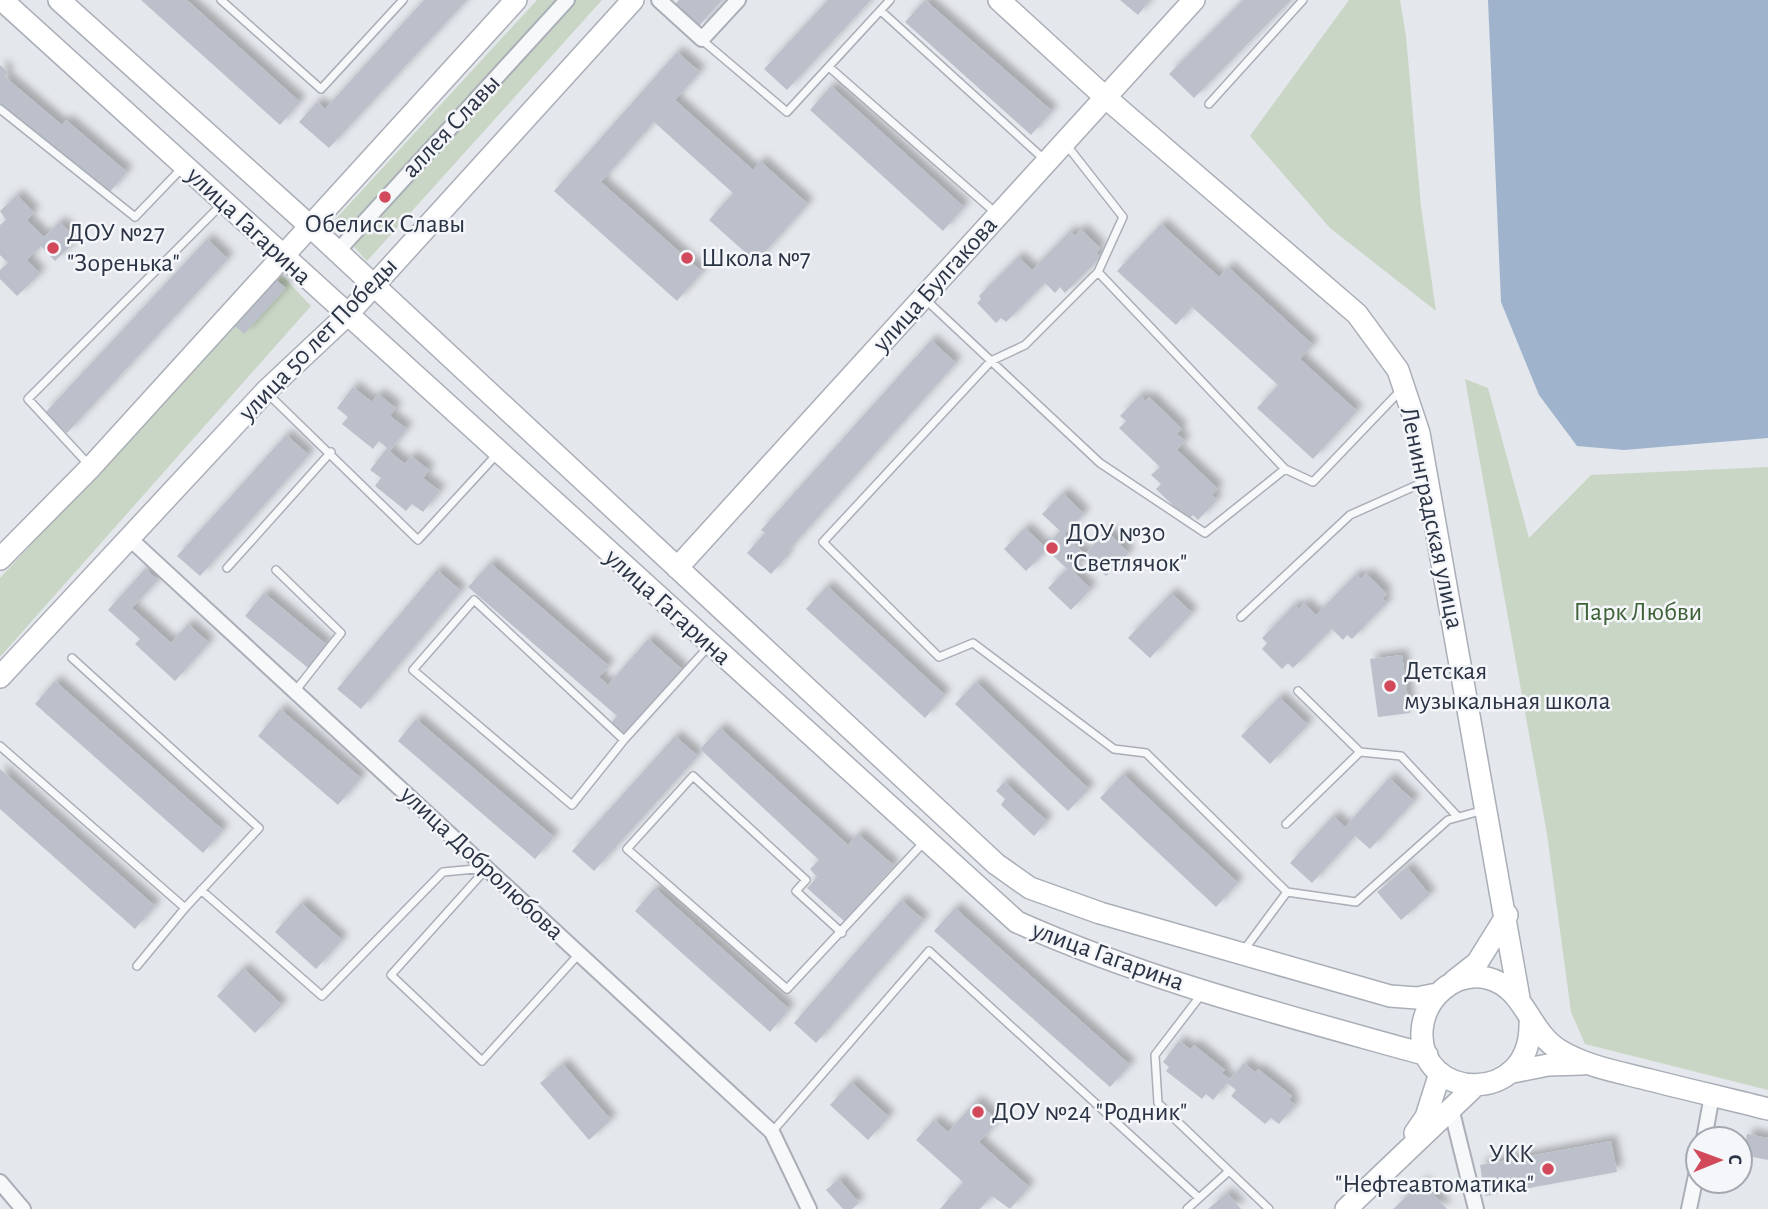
<svg xmlns="http://www.w3.org/2000/svg" width="1768" height="1209" font-family="'Alegreya Sans',sans-serif">
  <style>
    .green { fill: #c9d6c5 }
    .water { fill: #9fb4cc }
    .building { fill: #bbc0ca; filter: url(#shadow) }
    .lines { fill: none; stroke-linecap: round; stroke-linejoin: round }
    .lane-casing { stroke: #a9aeb7; stroke-width: 10 }
    .street-casing { stroke: #a9aeb7; stroke-width: 18 }
    .secondary-casing { stroke: #a9aeb7; stroke-width: 24 }
    .lane { stroke: #f7f8fa; stroke-width: 7 }
    .street { stroke: #f7f8fa; stroke-width: 14 }
    .secondary { stroke: #fff; stroke-width: 21 }
    .poi-dot { fill: #d1495b; stroke: #f4f6f9; stroke-width: 2.5 }
    .labels { text-anchor: middle; dominant-baseline: central; stroke-width: 5; stroke-linejoin: round; paint-order: stroke }
    .street-label { font-size: 26px; fill: #2b3445; stroke: #f4f6f9 }
    .poi-label { font-size: 26px; fill: #2b3445; stroke: #f4f6f9; text-anchor: start }
    .park-label { font-size: 26px; fill: #3f6138; stroke: #f4f6f9 }
  </style>
  <defs>
    <filter id="shadow"><feDropShadow dx="6" dy="-6" stdDeviation="3.5" flood-color="#0004"/></filter>
  </defs>
  <rect width="100%" height="100%" fill="#e4e7ec"/>
  <path class="green" d="M537 0H602L367 261 332 223Z
    M1349 0H1400L1406 36 1421 207 1436 311 1330 228 1250 136Z
    M282 275 311 306 0 657V578Z
    M1465 379 1488 388 1529 538 1591 475 1768 467V1090L1585 1044 1571 1012 1547 834Z"/>
  <path class="water" d="M1488 0H1768V438L1624 450 1577 446 1539 395 1501 302Z"/>
  <path class="building" d="M141 0H187L300 102 280 125Z
    M424 0H467L329 148 299 122 317 102 325 109Z
    M679 0H722L698 27 674 5Z
    M828 0H871L787 90 764 69Z
    M925 0 1052 111 1031 135 905 22Z
    M1120 0H1150L1138 15Z
    M1243 0H1291L1194 98 1169 74Z
    M677 52 700 72 675 100 753 170 760 161 808 204 756 262 709 220 733 193 654 122 601 182 702 272 677 301 554 191Z
    M0 65 8 72 5 77 62 125 66 120 127 172 109 193 48 142 44 147 0 110Z
    M831 86 964 207 943 231 810 110Z
    M17 195 34 213 27 220 44 237 60 222 77 240 55 261 41 246 27 260 40 274 17 296 0 279V270L8 263 0 255V225L6 220 0 211Z
    M1161 224 1219 277 1228 267 1313 345 1300 359 1357 411 1313 459 1257 408 1278 385 1192 307 1176 325 1117 271Z
    M1081 229 1100 248 1096 253 1100 258 1065 293 1060 287 1055 293 1045 283 1006 322 1001 318 996 323 977 303 981 299 979 296 1018 257 1032 270 1070 231 1075 236Z
    M207 239 228 259 67 433 45 413Z
    M275 279 286 288 244 334 233 324Z
    M931 340 956 363 785 554 787 556 771 574 747 553 765 533 761 530Z
    M353 387 372 402 378 394 396 408 390 416 407 429 389 451 405 464 411 456 429 470 423 478 440 491 423 512 412 504 406 511 375 486 381 478 370 470 387 448 379 441 373 449 342 424 348 417 337 408Z
    M1140 395 1145 401 1149 397 1182 429 1177 434 1185 441 1177 450 1218 489 1212 495 1217 500 1198 520 1193 515 1188 520 1156 489 1161 484 1151 475 1160 467 1119 428 1126 421 1120 416Z
    M286 435 309 455 200 576 177 556Z
    M1063 493 1084 514 1064 534 1085 554 1107 531 1129 553 1106 576 1087 557 1073 571 1091 589 1071 610 1048 588 1067 569 1047 550 1026 571 1004 549 1025 528 1045 547 1060 531 1042 514Z
    M490 563 609 666 599 677 608 685 648 639 684 671 624 740 608 726 617 716 468 587Z
    M145 569 158 580 132 608 171 643 188 624 209 643 175 681 135 644 140 639 108 610Z
    M437 570 461 591 361 709 337 689Z
    M1366 573 1387 594 1382 598 1387 603 1352 639 1347 635 1343 640 1332 629 1293 668 1288 663 1282 669 1262 649 1267 643 1262 638 1294 605 1299 609 1304 603 1316 615 1356 574 1361 579Z
    M827 586 945 695 925 718 806 609Z
    M264 593 327 645 308 668 245 616Z
    M1171 593 1192 613 1150 658 1128 638Z
    M1402 655 1410 713 1378 717 1370 659Z
    M55 681 223 830 203 853 35 704Z
    M976 682 1089 789 1068 811 955 704Z
    M1279 697 1308 725 1270 764 1241 736Z
    M280 709 361 778 338 805 258 736Z
    M416 719 554 837 535 859 398 741Z
    M720 728 848 845 858 834 894 866 844 921 807 888 817 877 810 869 819 860 700 749Z
    M675 736 698 756 594 871 572 851Z
    M0 769 155 906 135 929 0 809Z
    M1123 774 1238 883 1216 907 1100 798Z
    M1389 778 1414 801 1370 849 1355 836 1312 883 1290 863 1333 816 1345 827Z
    M1004 782 1047 821 1034 836 1001 805 1005 799 996 791Z
    M1407 867 1430 895 1401 920 1377 892Z
    M655 888 789 1009 770 1032 635 911Z
    M901 900 924 920 816 1043 794 1023Z
    M301 903 342 940 316 969 275 932Z
    M955 908 1130 1065 1110 1087 934 931Z
    M243 968 282 1005 255 1033 217 996Z
    M1179 1041 1190 1049 1194 1045 1225 1070 1222 1073 1230 1080 1244 1063 1255 1072 1258 1069 1292 1096 1289 1100 1295 1105 1279 1124 1271 1118 1265 1124 1231 1096 1236 1090 1227 1083 1213 1100 1206 1094 1202 1099 1166 1071 1169 1067 1163 1062Z
    M563 1064 611 1120 589 1140 540 1083Z
    M851 1082 889 1117 868 1140 830 1105Z
    M976 1101 998 1121 979 1142 1029 1187 1010 1209 992 1196 980 1209H940L963 1182 916 1140 934 1120 948 1132Z
    M1747 1134 1768 1138V1160L1743 1155Z
    M1611 1141 1617 1172 1485 1196 1480 1165Z
    M839 1179 859 1203 852 1209H843L826 1190Z
    M1422 1182 1447 1209H1393Z
    M1227 1193 1241 1209H1208Z"/>
  <g class="lines">
    <defs>
      <path id="lane" d="M221 0 321 89 403 0
        M881 11 1046 161
        M702 40 787 112 890 0
        M829 67 997 214
        M1209 104 1303 0
        M0 109 135 217 182 168
        M1065 143 1123 217 1098 272 1285 469 1313 482 1401 390
        M1098 272 1025 345 991 361 823 542 939 657 973 643 1114 749 1146 753 1287 892 1244 950
        M926 300 1100 463 1205 533 1285 469
        M266 392 418 540 498 453
        M89 465 28 399 222 204
        M227 568 331 452
        M276 570 341 633 296 690
        M1241 617 1350 515 1424 482
        M624 740 572 805 413 670 474 600 624 740 709 646
        M0 746 185 908 259 828 72 658
        M1360 752 1401 756 1458 817
        M1286 824 1360 752 1298 691
        M487 868 391 975 482 1061 579 954
        M201 890 322 996 443 872 486 868
        M1287 892 1356 902 1448 820 1484 810
        M842 933 796 891 806 880 693 776 627 849 787 989 925 841
        M137 966 185 908
        M1201 995 1155 1055 1158 1103 1269 1209
        M772 1132 929 951 1199 1198
        M1187 1209 1229 1171"/>
      <path id="street" d="M659 0 702 39 738 0
        M336 253 567 0
        M128 537 772 1132 809 1209
        M1451 1108 1476 1209
        M1704 1139 1712 1095
        M0 1182 23 1209
        M1689 1209 1698 1166"/>
      <path id="secondary" d="M2 0 1017 922C1149 981 1288 1016 1427 1055
        M59 0 311 227 996 864 1030 888 1100 913 1390 996 1417 998 1437 994
        M999 0 1105 97 1357 314 1398 370 1419 433 1519 998
        M0 559 91 467 516 0
        M677 568 1194 0
        M0 677 266 391 347 315 633 0
        M1454 981 1477 963 1507 915
        M1530 1023C1532 1107 1418 1101 1422 1031 1424 999 1453 971 1487 978 1525 987 1528 1031 1559 1050 1587 1067 1619 1072 1650 1080 1689 1090 1729 1099 1768 1109
        M1513 1072 1548 1065 1582 1064
        M1415 1133 1426 1117 1440 1073
        M1346 1209 1475 1086"/>
    </defs>
    <use href="#lane" class="lane-casing"/>
    <use href="#street" class="street-casing"/>
    <use href="#secondary" class="secondary-casing"/>
    <use href="#lane" class="lane"/>
    <use href="#street" class="street"/>
    <use href="#secondary" class="secondary"/>
  </g>
  <g class="poi-dot">
    <circle cx="385" cy="197" r="7"/>
    <circle cx="53" cy="248" r="7"/>
    <circle cx="687" cy="258" r="7"/>
    <circle cx="1052" cy="548" r="7"/>
    <circle cx="1390" cy="686" r="7"/>
    <circle cx="978" cy="1112" r="7"/>
    <circle cx="1548" cy="1169" r="7"/>
  </g>
  <g class="labels">
    <g class="street-label">
      <text transform="translate(451 126) rotate(-47)">аллея Славы</text>
      <text transform="translate(249 226) rotate(43)">улица Гагарина</text>
      <text transform="translate(935 284) rotate(-48)">улица Булгакова</text>
      <text transform="translate(318 339) rotate(-46)">улица 50 лет Победы</text>
      <text transform="translate(1432 518) rotate(78)">Ленинградская улица</text>
      <text transform="translate(668 607) rotate(42)">улица Гагарина</text>
      <text transform="translate(482 863) rotate(43)">улица Добролюбова</text>
      <text transform="translate(1108 956) rotate(20)">улица Гагарина</text>
    </g>
    <g class="poi-label">
      <text x="385" y="224" text-anchor="middle">Обелиск Славы</text>
      <text x="67" y="233">ДОУ №27<tspan x="67" dy="30">"Зоренька"</tspan></text>
      <text x="701" y="258">Школа №7</text>
      <text x="1066" y="533">ДОУ №30<tspan x="1066" dy="30">"Светлячок"</tspan></text>
      <text x="1404" y="671">Детская<tspan x="1404" dy="30">музыкальная школа</tspan></text>
      <text x="992" y="1112">ДОУ №24 "Родник"</text>
      <text x="1534" y="1154" text-anchor="end">УКК<tspan x="1534" dy="30">"Нефтеавтоматика"</tspan></text>
    </g>
    <g class="park-label">
      <text x="1638" y="612">Парк Любви</text>
    </g>
  </g>
  <g transform="translate(1719 1160) rotate(89)"><circle r="33" fill="#f4f6f9" stroke="#a4a8b1" stroke-width="2"/>
  <path d="M0-5L12 26L0 18L-12 26Z" fill="#d1495b"/>
  <text y="-10" font-size="19" font-weight="bold" text-anchor="middle" fill="#2b3445">С</text>
  </g>
</svg>
